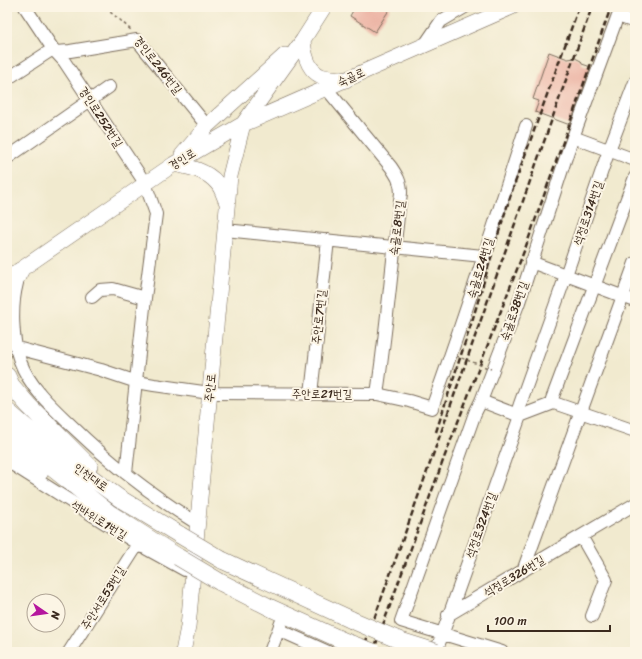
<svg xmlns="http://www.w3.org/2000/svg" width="642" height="659" font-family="Sriracha,'Poor Story',sans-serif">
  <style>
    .building { fill: #ebad9e }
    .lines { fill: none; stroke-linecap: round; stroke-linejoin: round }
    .minor-casing { stroke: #7b6d5c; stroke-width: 14 }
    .major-casing { stroke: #7b6d5c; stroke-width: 16 }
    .highway-casing { stroke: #7b6d5c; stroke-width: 18 }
    .path { stroke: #7b6d5c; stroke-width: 1.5; stroke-dasharray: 3 3; stroke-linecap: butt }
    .minor { stroke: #fff; stroke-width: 12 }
    .major { stroke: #fff; stroke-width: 15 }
    .highway { stroke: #fff; stroke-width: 17 }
    .rail { stroke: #3b2a1e; stroke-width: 2.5; stroke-dasharray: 6 3; stroke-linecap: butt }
    .highway-bridge-casing { stroke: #7b6d5c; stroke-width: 18; stroke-linecap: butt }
    .path-bridge { stroke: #7b6d5c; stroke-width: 1.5; stroke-dasharray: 3 3; stroke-linecap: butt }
    .highway-bridge { stroke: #fff; stroke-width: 17 }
    .labels { text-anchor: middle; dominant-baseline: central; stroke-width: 4; stroke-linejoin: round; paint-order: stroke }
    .street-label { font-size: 12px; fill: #3b2a1e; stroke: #fcf5e5 }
  </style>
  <rect width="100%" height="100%" fill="#fcf5e5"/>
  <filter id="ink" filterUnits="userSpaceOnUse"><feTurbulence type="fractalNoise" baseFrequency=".025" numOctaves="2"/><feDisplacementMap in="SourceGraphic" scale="8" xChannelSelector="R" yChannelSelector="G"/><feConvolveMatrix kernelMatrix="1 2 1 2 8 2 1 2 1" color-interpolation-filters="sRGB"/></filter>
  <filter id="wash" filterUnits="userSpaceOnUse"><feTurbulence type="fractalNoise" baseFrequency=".012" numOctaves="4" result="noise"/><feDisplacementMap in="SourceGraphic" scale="16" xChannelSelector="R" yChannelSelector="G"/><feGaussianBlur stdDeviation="0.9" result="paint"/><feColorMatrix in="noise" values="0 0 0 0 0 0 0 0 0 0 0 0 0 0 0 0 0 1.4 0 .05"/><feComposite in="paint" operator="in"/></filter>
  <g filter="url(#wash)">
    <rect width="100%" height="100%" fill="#f1eacf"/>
    <g id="blocks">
      <path class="building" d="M355 7H391L375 32 350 16Z
        M549 52 568 59 575 58 581 61 582 64 591 67 570 125 535 112 539 101 533 99Z"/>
    </g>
  </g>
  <g filter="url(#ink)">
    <use href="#blocks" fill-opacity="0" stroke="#7b6d5c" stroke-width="1"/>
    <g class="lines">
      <defs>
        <path id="minor" d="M25 7 53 49 64 61 145 183 156 214 145 298
          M618 16 635 22
          M424 46 441 21 465 7
          M55 52 70 51 137 40 207 126
          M7 79 53 49
          M326 88 391 167C397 176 401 182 401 193 392 260 387 327 377 394
          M573 137 635 160
          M7 158 109 87
          M225 230 483 256
          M531 262 635 301
          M17 283C11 306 12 339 20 361 30 388 53 408 73 427 111 464 153 496 198 524
          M92 297 100 290 113 289 145 298 126 473
          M17 348 101 370 137 382 154 385 210 393 377 394 409 401 432 408C465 315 496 221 526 126
          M311 394 328 240
          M481 401 520 416 554 403 635 431
          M554 403 552 399 635 177
          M7 461 138 544 185 570
          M581 536 606 580 592 616
          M523 571 635 263
          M448 615 635 504
          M279 630 328 652
          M69 652 138 544
          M270 652 281 623
          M436 652 520 416 518 410 520 404 566 275 609 150 635 82
          M502 652 401 621 475 413 481 401 519 302 568 151 621 7"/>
        <path id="major" d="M303 40C304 53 307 70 321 76 328 79 339 78 346 80
          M244 124 512 7
          M182 155 207 126 285 55
          M174 164C189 167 206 170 217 183 222 188 224 197 227 203
          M10 277 174 164 243 124 303 40 324 7
          M183 652 188 627 230 176 243 124"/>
        <path id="highway" d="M7 294 20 271
          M7 376 11 385 28 405 89 466
          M7 411 43 442 119 498 180 535
          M7 432 109 513 178 557
          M7 450 40 472
          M222 560 352 620
          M220 582 273 609 346 642"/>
      </defs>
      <use href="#minor" class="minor-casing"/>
      <use href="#major" class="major-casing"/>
      <use href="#highway" class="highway-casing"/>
      <path class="path" d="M107 7 110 12 119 19 132 31"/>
      <use href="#minor" class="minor"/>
      <use href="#major" class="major"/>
      <use href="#highway" class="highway"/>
      <path class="rail" d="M436 432 473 318 496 241 512 191 579 7
        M362 652C440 438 515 222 592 7
        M373 652 444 458 526 246 611 7"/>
      <defs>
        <path id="highway-bridge" d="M180 535 222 560
          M178 557 220 582
          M352 620 401 641 436 652
          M346 642 373 652"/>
      </defs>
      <use href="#highway-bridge" class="highway-bridge-casing"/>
      <path class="path-bridge" d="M456 356 491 369"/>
      <use href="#highway-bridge" class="highway-bridge"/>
    </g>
  </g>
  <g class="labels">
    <g class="street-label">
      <text transform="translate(158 65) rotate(52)">경인로246번길</text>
      <text transform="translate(351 77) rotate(-24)">숙골로</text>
      <text transform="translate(101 117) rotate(57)">경인로252번길</text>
      <text transform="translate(182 159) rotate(-31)">경인로</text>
      <text transform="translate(588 213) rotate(-71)">석정로314번길</text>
      <text transform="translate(397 228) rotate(-83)">숙골로8번길</text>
      <text transform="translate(480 268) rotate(-73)">숙골로24번길</text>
      <text transform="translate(514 311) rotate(-71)">숙골로38번길</text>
      <text transform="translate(319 317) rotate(-84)">주안로7번길</text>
      <text transform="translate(210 388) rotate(-85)">주안로</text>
      <text x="322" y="394">주안로21번길</text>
      <text transform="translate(91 477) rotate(36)">인천대로</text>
      <text transform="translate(99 520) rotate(32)">석바위로1번길</text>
      <text transform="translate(481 525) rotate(-70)">석정로324번길</text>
      <text transform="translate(514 576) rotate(-31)">석정로326번길</text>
      <text transform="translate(103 598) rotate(-58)">주안서로53번길</text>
    </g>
  </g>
  <rect width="642" height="659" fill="none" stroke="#fcf5e5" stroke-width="24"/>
  <g transform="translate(46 613) rotate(103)"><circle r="19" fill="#fcf5e5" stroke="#afa495"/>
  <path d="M0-3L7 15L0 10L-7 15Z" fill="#b5179e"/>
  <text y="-6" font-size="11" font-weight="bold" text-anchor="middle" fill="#3b2a1e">N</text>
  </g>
  <path d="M488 625v6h122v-6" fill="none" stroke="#3b2a1e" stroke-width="2"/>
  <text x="494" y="625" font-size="12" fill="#3b2a1e" stroke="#fcf5e5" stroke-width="3" paint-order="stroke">100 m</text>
</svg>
